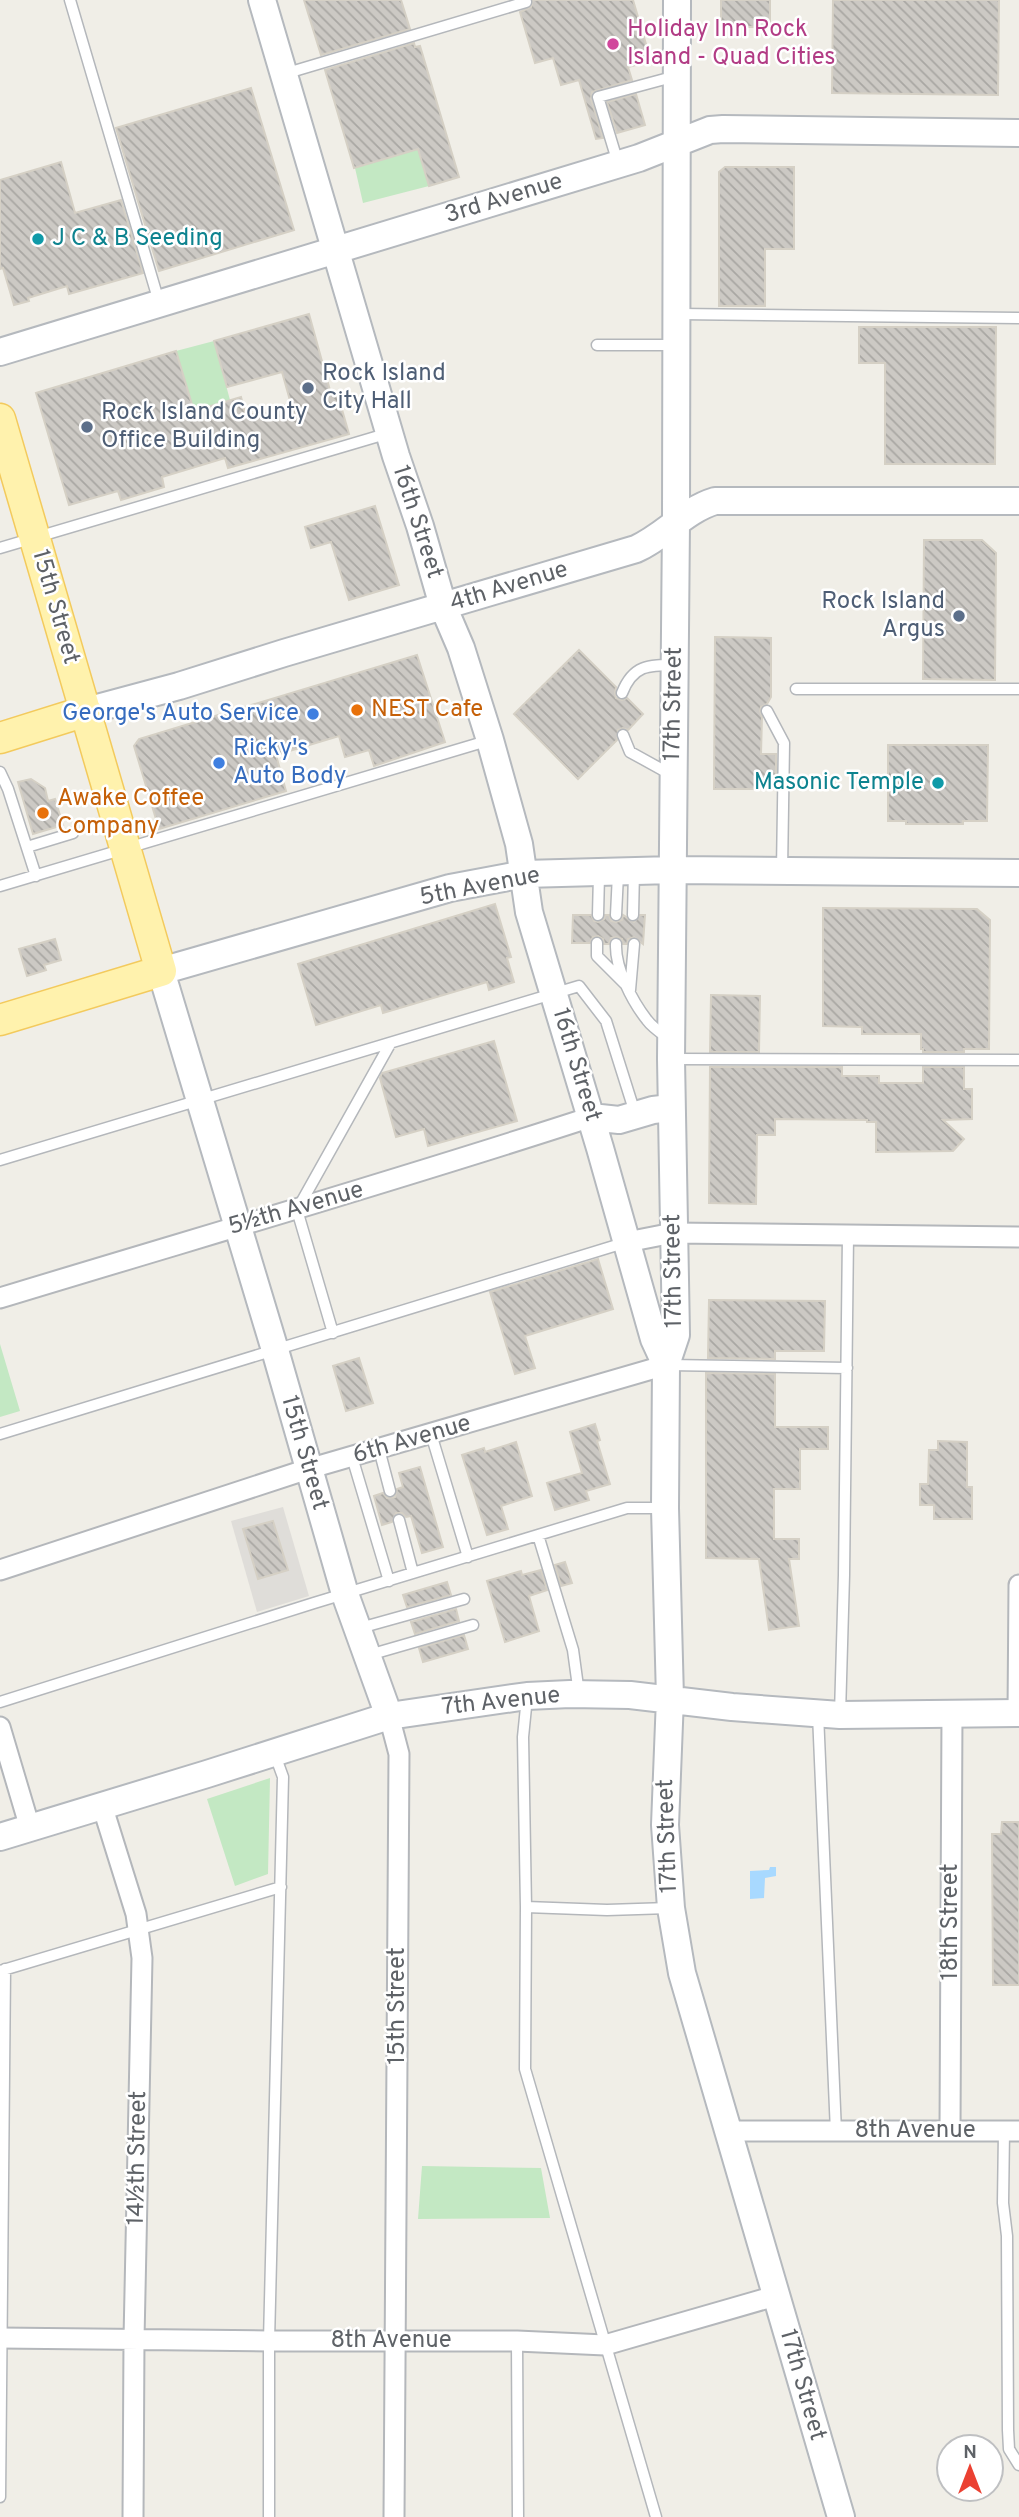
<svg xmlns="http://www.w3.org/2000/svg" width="1019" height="2517" font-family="Overpass,sans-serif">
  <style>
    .industrial { fill: #dfddd9 }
    .green { fill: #c3e8c3 }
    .water { fill: #a8d9ff }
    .building { fill: url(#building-back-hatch); stroke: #d5d0c5; stroke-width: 2 }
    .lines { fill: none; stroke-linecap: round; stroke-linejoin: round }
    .lane-casing { stroke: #b4b7bb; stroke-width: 13 }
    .street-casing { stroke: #b4b7bb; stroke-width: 23 }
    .secondary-casing { stroke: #b5b9be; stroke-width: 30 }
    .primary-casing { stroke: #f3ca5d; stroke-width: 33 }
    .lane { stroke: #fff; stroke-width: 10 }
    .street { stroke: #fff; stroke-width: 19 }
    .secondary { stroke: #fff; stroke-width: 26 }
    .primary { stroke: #fff2ad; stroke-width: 30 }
    .hotel-dot { fill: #d1479c; stroke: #fff; stroke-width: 2.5 }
    .culture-dot { fill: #0f9aa8; stroke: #fff; stroke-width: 2.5 }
    .service-dot { fill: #5c6f8a; stroke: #fff; stroke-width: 2.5 }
    .food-dot { fill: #e8710a; stroke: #fff; stroke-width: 2.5 }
    .shop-dot { fill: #3f7fe0; stroke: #fff; stroke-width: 2.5 }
    .labels { text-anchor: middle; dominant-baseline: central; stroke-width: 5; stroke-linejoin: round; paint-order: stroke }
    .hotel-label { font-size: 24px; fill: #b23c85; stroke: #fff; text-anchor: start }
    .street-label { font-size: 24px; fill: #5e6267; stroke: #fff }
    .culture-label { font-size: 24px; fill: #0d838f; stroke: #fff; text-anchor: start }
    .service-label { font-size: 24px; fill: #4e5e75; stroke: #fff; text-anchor: start }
    .food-label { font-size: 24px; fill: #c56008; stroke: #fff; text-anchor: start }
    .shop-label { font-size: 24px; fill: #366cbe; stroke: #fff; text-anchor: end }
  </style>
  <defs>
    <pattern id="building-back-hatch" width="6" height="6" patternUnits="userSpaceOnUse" patternTransform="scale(1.75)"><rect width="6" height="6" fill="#ccc9c4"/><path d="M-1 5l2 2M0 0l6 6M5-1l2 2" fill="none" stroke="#a9a7a3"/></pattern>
  </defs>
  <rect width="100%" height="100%" fill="#f0eee7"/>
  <path class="industrial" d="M283 1507 309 1596 257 1612 231 1521Z"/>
  <path class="green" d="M418 149 429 186 363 203 355 168Z
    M214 341 230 400 210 406 212 414 197 419 176 351Z
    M0 1344 20 1411 0 1417Z
    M270 1778 268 1874 235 1886 207 1799Z
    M422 2166 541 2168 550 2218 418 2219Z"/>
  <path class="water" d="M770 1867H776V1876L765 1878 764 1898 750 1899V1871L769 1870Z"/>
  <path class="building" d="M304 0H401L410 29 321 55Z
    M533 0H633L651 61 628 67 632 80 592 92 591 99 603 138 596 139 579 80 561 85 553 58 535 63 520 12 531 7Z
    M721 0H770V27H721Z
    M833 0H999L998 95 832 93Z
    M414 43 415 47 420 46 459 177 429 186 418 149 354 168 325 70Z
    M251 88 294 230 159 271 116 128Z
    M636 94 645 125 617 133 607 102Z
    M61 162 75 213 121 200 143 273 69 294 67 286 28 298 29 301 14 305 3 268 0 269V180Z
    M725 167H794V249H765V306H719V172Z
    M309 314 331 394 337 392 349 434 228 468 225 458 162 477 164 487 121 500 118 491 69 505 36 393 176 351 194 411 241 397 246 416 291 404 282 372 227 387 214 341Z
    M859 327H996L995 464H885V363H859Z
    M375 506 399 585 349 600 331 542 311 548 305 527Z
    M924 540H982L996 553 995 680 923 679Z
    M715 637 771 638V697L767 704 761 707 760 711 762 717 761 754H776V789H714Z
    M579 650 616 687 615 693 616 698 622 700 627 698 643 714 628 730 623 728 618 730 617 740 578 779 514 714Z
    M417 655 445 742 374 766 369 750 345 757 339 736 276 755 286 791 159 829 134 746 139 739Z
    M888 745H988L987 821H963V824H906V821H888Z
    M31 779 45 788 48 801 55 799 63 825 33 834 18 782Z
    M495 904 511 957 507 958 514 982 489 990 487 982 383 1013 381 1005 316 1025 298 964Z
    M823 908 977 909 990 920 989 1049H964V1052H923V1049H921V1034H862V1027L823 1026Z
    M573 915H591L594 921 598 922 604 919 605 915H609L611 921 616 922 622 920 623 915 634 922 640 915H645L643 944 634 937 628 939 627 944H623L622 939 616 937 611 938 609 944H604L603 939 598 936 593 937 590 943H572Z
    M55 939 61 960 44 965 46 970 27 976 19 949Z
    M711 995 760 996 759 1052H710Z
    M494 1041 517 1121 428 1146 424 1129 396 1137 380 1078 382 1073Z
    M710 1067H842V1076H879V1083H923V1067H964V1089H972V1119L943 1120 964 1139 953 1151 876 1152V1122H867V1120L775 1119V1135H757L756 1204 709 1203Z
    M598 1259 613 1309 525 1336 535 1368 515 1374 490 1292Z
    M709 1300 825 1301 824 1351H775V1359L708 1358Z
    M359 1358 373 1403 346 1411 333 1366Z
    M706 1373 775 1374V1427H828V1449H800V1489H774V1539H799V1559H789L799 1626 769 1630 759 1559 706 1558Z
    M595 1424 600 1440 597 1441 610 1484 586 1491 589 1500 555 1510 547 1483 582 1473 570 1432Z
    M938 1441 967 1442V1487H972V1519H934V1505H920V1484H928L929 1450H938Z
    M516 1442 532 1496 501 1506 508 1529 487 1535 462 1455 484 1448 485 1452Z
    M420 1467 443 1547 422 1553 411 1516 406 1517 402 1513H396L392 1522 382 1525 374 1496 383 1493 387 1498 395 1497 397 1489 403 1487 399 1473Z
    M273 1521 288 1570 258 1579 243 1529Z
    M565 1562 572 1583 561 1586 555 1565Z
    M541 1570 547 1590 529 1596 539 1631 505 1642 487 1581 521 1571 522 1575Z
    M447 1582 451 1595 407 1607 403 1595Z
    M456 1609 459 1621 415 1634 411 1622Z
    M464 1635 468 1649 423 1662 419 1648Z
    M1002 1822H1019V1985H993L992 1834H1001Z"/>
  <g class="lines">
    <defs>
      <path id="lane" d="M70 0 159 302
        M284 74 526 2 525 0
        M618 163 598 97 676 76
        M679 314 1019 318
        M597 345H675
        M0 548 389 433
        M796 689H1019
        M622 693C633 665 648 665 675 665
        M767 711 784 743 782 870
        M623 735 630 752 670 774
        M0 772 8 789 36 876
        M27 847 73 833
        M0 886 490 740
        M598 915 599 875
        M616 915 618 874
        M633 915 634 871
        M597 943V956L625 984
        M616 944C615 968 632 1001 647 1020 652 1027 661 1033 668 1038
        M630 990 634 944
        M671 1059 1019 1060
        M0 1160 579 986 606 1021 635 1113
        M333 1333 297 1210 390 1044
        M669 1365 847 1368
        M0 1434 627 1242
        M431 1434 468 1557
        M379 1449 390 1491
        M352 1457 389 1581
        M399 1520 413 1573
        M538 1535 573 1650 579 1694
        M360 1628 464 1599
        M369 1655 473 1625
        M527 1697 523 1737 526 1907 525 2069 656 2517
        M0 1702 314 1603 627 1508H663
        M818 1714 836 2132
        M840 1714 844 1575 848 1235
        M526 1907 607 1910 669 1908
        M0 1971 281 1887
        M1004 2131 1003 2203 1007 2236 1008 2430 1009 2449 1019 2465
        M517 2341 518 2517
        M0 2497 5 1969
        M269 2517V2341L283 1777 275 1755"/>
      <path id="street" d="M627 1242 673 1233 1019 1237
        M0 1298C197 1238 395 1181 591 1117
        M0 1570 308 1469 666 1365
        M1018 1713 1019 1585
        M389 1716 399 1754 394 2517
        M0 1727 30 1828
        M102 1805 136 1914 142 1958 134 2339 133 2517
        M727 2131H1019
        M950 2131 952 1713
        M0 2338 269 2341H517L605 2345 775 2296"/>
      <path id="secondary" d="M262 0 396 456 420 526 443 606 461 648 490 740 519 844 529 912 600 1148 654 1339 666 1365
        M677 0 676 523 671 1059 676 1335 666 1365 665 1508 670 1698 665 1825 671 1908 682 1973 841 2517
        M0 352 639 158 710 130 723 129 1019 133
        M86 711 179 686 284 653 636 549C665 536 685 510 715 501H1019
        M591 1117 619 1120 653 1110 671 1108
        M389 1716 345 1594 275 1350 161 971 450 888 524 874 673 870 1019 873
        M0 1837 207 1774 389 1716 527 1696 570 1694 630 1695 732 1707 840 1715 1019 1713"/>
      <path id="primary" d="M0 419 161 971 0 1020
        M0 738 86 711"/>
    </defs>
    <use href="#lane" class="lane-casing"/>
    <use href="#street" class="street-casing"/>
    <use href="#secondary" class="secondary-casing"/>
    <use href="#primary" class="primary-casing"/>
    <use href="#lane" class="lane"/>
    <use href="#street" class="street"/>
    <use href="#secondary" class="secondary"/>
    <use href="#primary" class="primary"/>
  </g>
  <circle class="hotel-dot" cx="613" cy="44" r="7"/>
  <g class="culture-dot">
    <circle cx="38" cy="239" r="7"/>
    <circle cx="938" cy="783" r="7"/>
  </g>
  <g class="service-dot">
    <circle cx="308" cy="388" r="7"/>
    <circle cx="87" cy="427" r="7"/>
    <circle cx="959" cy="616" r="7"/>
  </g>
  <g class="food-dot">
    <circle cx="357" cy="710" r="7"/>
    <circle cx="43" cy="813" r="7"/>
  </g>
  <g class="shop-dot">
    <circle cx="313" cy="714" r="7"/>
    <circle cx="219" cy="763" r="7"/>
  </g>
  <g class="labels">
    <g class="hotel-label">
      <text x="627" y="30">Holiday Inn Rock<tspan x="627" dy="28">Island - Quad Cities</tspan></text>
    </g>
    <g class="street-label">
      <text transform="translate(504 199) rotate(-17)">3rd Avenue</text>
      <text transform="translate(417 522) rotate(72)">16th Street</text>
      <text transform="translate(509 587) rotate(-17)">4th Avenue</text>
      <text transform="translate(55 607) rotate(74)">15th Street</text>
      <text transform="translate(674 704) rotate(-89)">17th Street</text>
      <text transform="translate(480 887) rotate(-11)">5th Avenue</text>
      <text transform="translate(576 1065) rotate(73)">16th Street</text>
      <text transform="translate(296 1209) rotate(-16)">5½th Avenue</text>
      <text transform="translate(674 1271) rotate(-91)">17th Street</text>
      <text transform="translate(412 1440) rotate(-16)">6th Avenue</text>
      <text transform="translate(304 1453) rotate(74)">15th Street</text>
      <text transform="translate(501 1702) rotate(-6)">7th Avenue</text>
      <text transform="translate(668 1836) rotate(-92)">17th Street</text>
      <text transform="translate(951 1922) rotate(-90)">18th Street</text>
      <text transform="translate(398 2006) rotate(-90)">15th Street</text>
      <text x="915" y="2131">8th Avenue</text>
      <text transform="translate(138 2158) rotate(-89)">14½th Street</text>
      <text x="391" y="2341">8th Avenue</text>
      <text transform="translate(802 2385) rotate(74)">17th Street</text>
    </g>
    <g class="culture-label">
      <text x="52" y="239">J C &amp; B Seeding</text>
      <text x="924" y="783" text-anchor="end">Masonic Temple</text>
    </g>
    <g class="service-label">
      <text x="322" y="374">Rock Island<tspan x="322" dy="28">City Hall</tspan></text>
      <text x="101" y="413">Rock Island County<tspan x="101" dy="28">Office Building</tspan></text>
      <text x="945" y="602" text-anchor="end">Rock Island<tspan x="945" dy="28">Argus</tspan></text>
    </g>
    <g class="food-label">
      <text x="371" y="710">NEST Cafe</text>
      <text x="57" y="799">Awake Coffee<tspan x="57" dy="28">Company</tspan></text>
    </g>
    <g class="shop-label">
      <text x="299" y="714">George's Auto Service</text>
      <text x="233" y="749" text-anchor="start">Ricky's<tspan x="233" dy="28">Auto Body</tspan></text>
    </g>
  </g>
  <g transform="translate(970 2468)"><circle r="33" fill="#ffffff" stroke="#bfc0c2" stroke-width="2"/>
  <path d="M0-5L12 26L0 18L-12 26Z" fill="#eb4132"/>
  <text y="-10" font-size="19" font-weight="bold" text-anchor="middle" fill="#5e6267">N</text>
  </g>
</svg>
